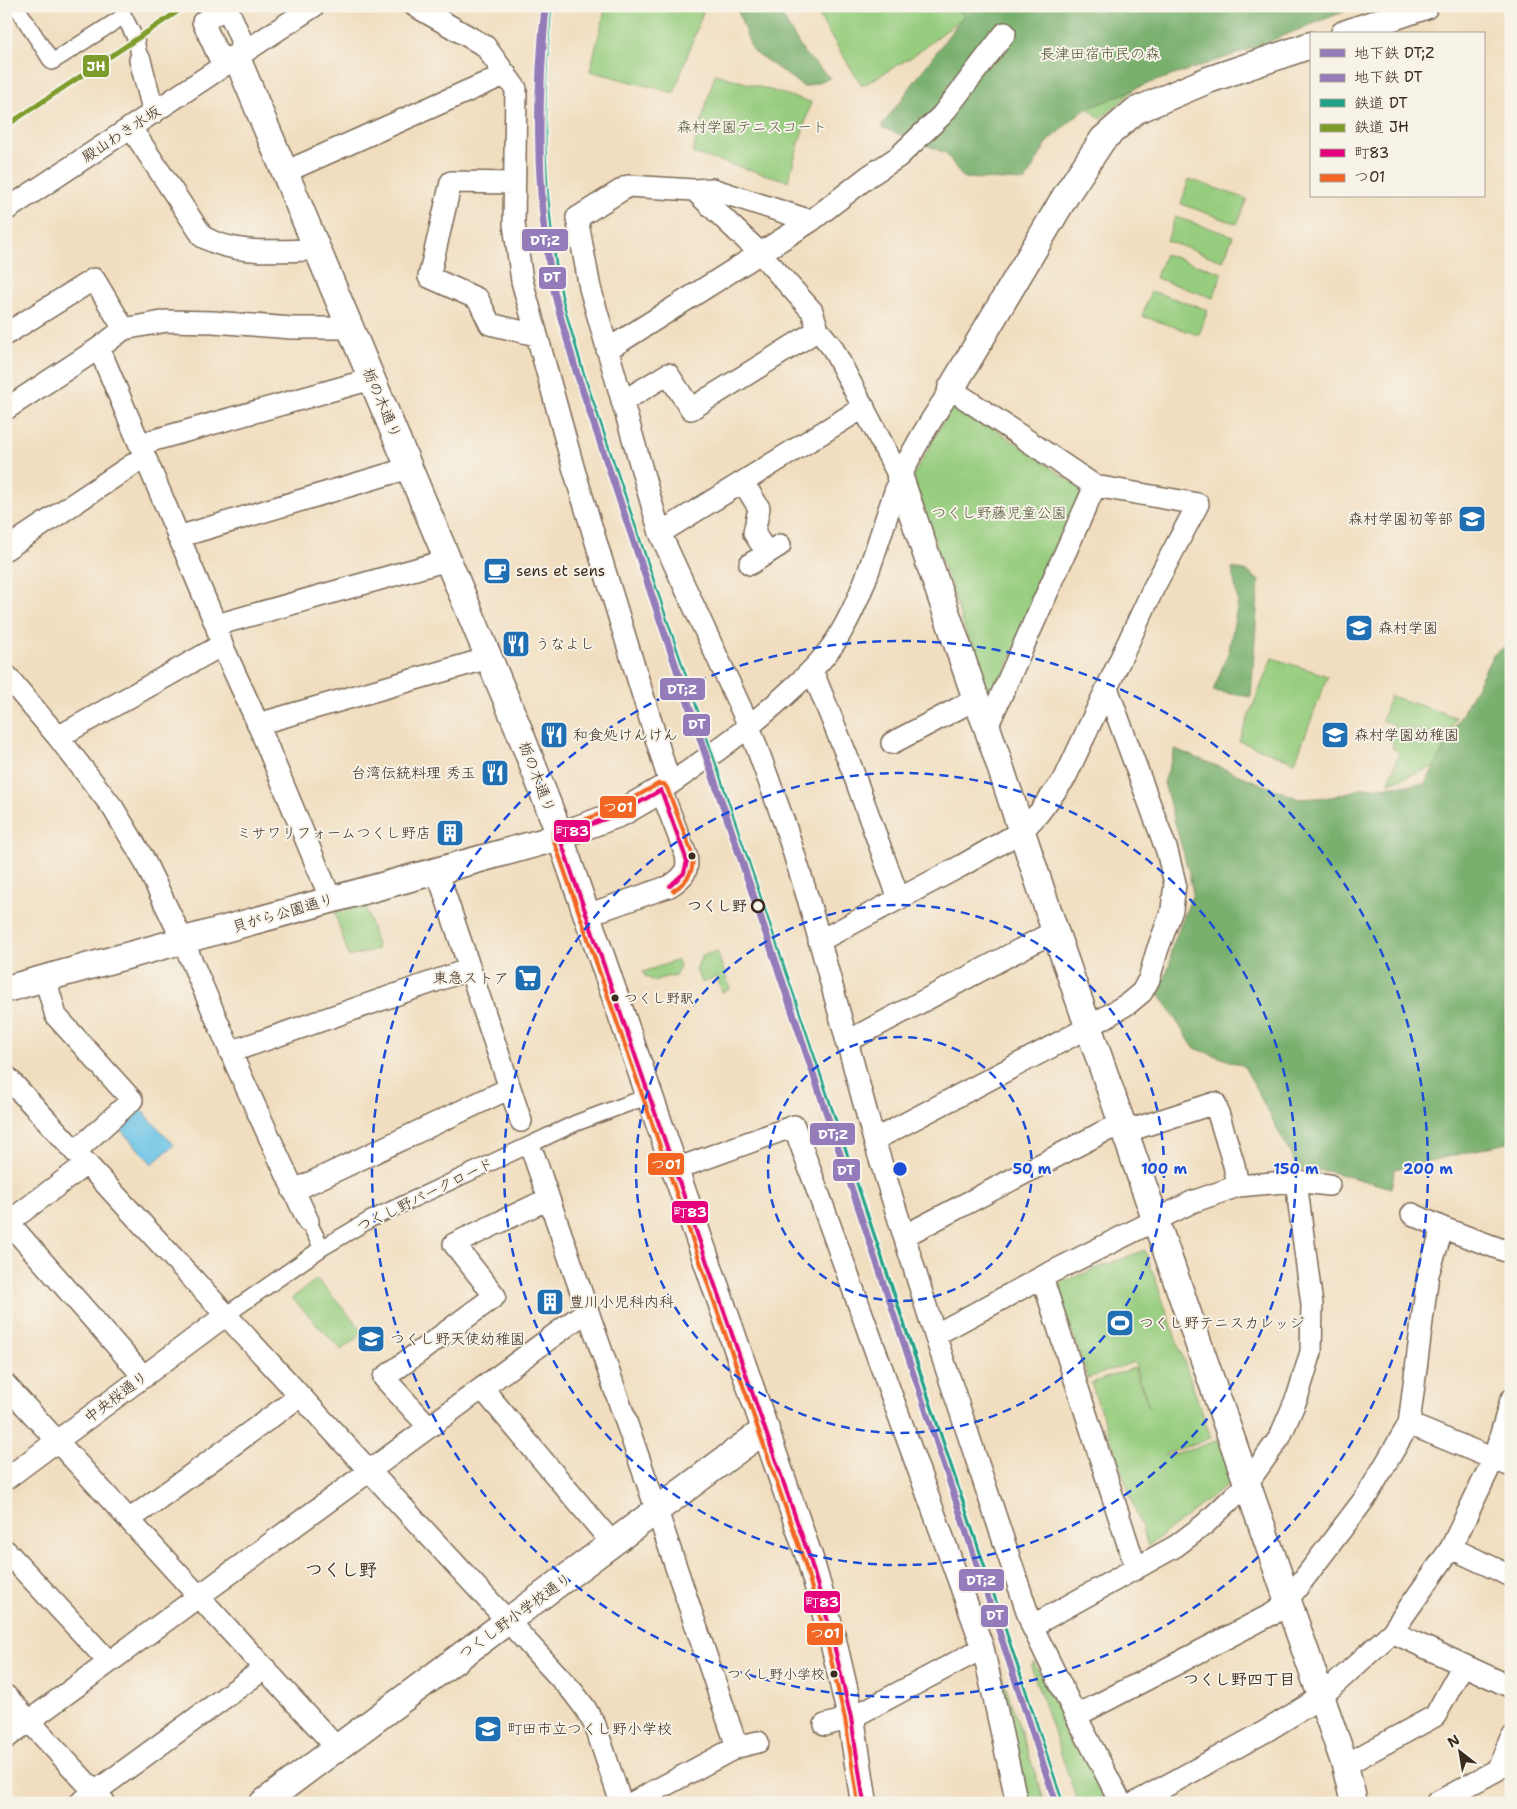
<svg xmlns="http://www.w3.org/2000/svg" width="1517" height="1809" font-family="'Shantell Sans','Klee One',sans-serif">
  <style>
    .green { fill: #97cd7f; stroke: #697c4e }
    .forest { fill: #79b06e; stroke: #5a6d46 }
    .water { fill: #68c2e6; stroke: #527682 }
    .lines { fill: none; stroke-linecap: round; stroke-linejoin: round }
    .pedestrian-casing { stroke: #7b6957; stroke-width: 18 }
    .minor-casing { stroke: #7b6957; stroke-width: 24 }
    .tertiary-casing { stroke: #7b6957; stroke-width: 29 }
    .pedestrian { stroke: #fff; stroke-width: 15 }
    .minor { stroke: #fff; stroke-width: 21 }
    .tertiary { stroke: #fff; stroke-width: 26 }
    .bus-1-casing { stroke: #f7f3e8; stroke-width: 8 }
    .bus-2-casing { stroke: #f7f3e8; stroke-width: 8 }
    .bus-1 { stroke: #e5007d; stroke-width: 4 }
    .bus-2 { stroke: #f26522; stroke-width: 4 }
    .rail-1-casing { stroke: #f7f3e8; stroke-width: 9 }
    .rail-2-casing { stroke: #f7f3e8; stroke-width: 9 }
    .rail-1 { stroke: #20a288; stroke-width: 5 }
    .rail-2 { stroke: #7e9c2c; stroke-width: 5 }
    .metro-1-casing { stroke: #f7f3e8; stroke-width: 9 }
    .metro-2-casing { stroke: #f7f3e8; stroke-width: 9 }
    .metro-1 { stroke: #937cb9; stroke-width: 5 }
    .metro-2 { stroke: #937cb9; stroke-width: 5 }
    .ring { fill: none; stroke: #1d4ed8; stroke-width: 2.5; stroke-dasharray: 9 6 }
    .bus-dot { fill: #3b2a1e; stroke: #f7f3e8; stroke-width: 2 }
    .stop-dot { fill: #f7f3e8; stroke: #3b2a1e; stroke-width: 2.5 }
    .labels { text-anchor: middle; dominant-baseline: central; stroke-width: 4; stroke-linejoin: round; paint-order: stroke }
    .bus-label { font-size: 14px; fill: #3b2a1e; stroke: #f7f3e8; text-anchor: start }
    .park-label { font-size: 15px; fill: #525336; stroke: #f7f3e8 }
    .street-label { font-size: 15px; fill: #3b2a1e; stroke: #f7f3e8 }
    .poi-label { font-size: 15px; fill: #3b2a1e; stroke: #f7f3e8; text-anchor: start }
    .stop-label { font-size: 15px; font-weight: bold; fill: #3b2a1e; stroke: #f7f3e8; text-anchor: end }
    .neighbourhood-label { font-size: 16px; font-weight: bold; fill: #3b2a1e; stroke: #f7f3e8 }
    .quarter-label { font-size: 18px; font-weight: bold; fill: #3b2a1e; stroke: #f7f3e8 }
    .centre { fill: #1d4ed8; stroke: #f7f3e8; stroke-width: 2.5 }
    .ring-label { font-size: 15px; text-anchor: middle; font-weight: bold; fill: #1d4ed8; stroke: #f7f3e8; stroke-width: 4; stroke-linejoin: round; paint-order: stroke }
    .line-badge { stroke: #f7f3e8; stroke-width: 2 }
    .badge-label { font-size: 14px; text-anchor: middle; font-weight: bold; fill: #fff }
  </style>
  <rect width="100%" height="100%" fill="#f7f3e8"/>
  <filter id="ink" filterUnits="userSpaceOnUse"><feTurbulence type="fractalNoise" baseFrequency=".02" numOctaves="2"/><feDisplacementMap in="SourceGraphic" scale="10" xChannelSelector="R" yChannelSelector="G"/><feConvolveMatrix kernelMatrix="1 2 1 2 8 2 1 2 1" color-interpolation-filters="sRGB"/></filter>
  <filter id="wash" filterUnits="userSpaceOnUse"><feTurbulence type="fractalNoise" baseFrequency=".0096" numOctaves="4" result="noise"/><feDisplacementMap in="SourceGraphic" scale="20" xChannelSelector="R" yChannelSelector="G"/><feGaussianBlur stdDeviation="1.12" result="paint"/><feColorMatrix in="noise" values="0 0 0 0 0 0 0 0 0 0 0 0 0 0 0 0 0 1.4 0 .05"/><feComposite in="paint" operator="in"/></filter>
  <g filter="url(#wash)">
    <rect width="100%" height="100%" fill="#f1dec0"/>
    <path class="green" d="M606 6H705L674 93 590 71Z
      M814 6H1313L1155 71 1101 119 1011 43 969 13 913 56 862 86 826 28Z
      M715 74 811 102 788 181 692 153Z
      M1189 179 1247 199 1237 224 1181 204Z
      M1175 217 1233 236 1223 261 1167 241Z
      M1165 254 1222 273 1213 298 1156 278Z
      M1151 291 1208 310 1199 335 1142 316Z
      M955 401 1083 490 995 694 986 692 913 476Z
      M1272 658 1328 676 1295 762 1239 741Z
      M1390 696 1456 717 1436 766 1389 783 1399 752 1392 748 1394 743 1388 739 1395 724 1382 721Z
      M365 904 378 949 349 957 335 913Z
      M717 951 730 989 722 992 717 977 701 983 696 969 702 956Z
      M678 960 680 966 675 976 670 977 669 976 653 981 645 976 643 972Z
      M1145 1250 1211 1438 1166 1454 1167 1456 1220 1440 1232 1480 1217 1493 1148 1546 1091 1383 1134 1368 1149 1407 1134 1362 1088 1378 1056 1284Z
      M317 1279 364 1332 341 1350 292 1298Z
      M1034 1662 1105 1795 1092 1803H1078L1031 1667Z
      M999 1667 1045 1803H1027L996 1670Z"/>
    <path class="forest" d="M736 6H776L804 53 830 78 804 87 752 50Z
      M956 6H1358L1245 51 1147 84 1082 111 1048 141 1025 181 963 178 946 153 881 127 963 16Z
      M1232 568 1248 572 1259 581 1251 697 1213 691 1229 650 1238 602Z
      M1511 643V909L1504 987 1507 1107 1511 1142 1395 1169 1391 1188 1328 1171 1299 1170 1244 1066 1194 1048 1159 994 1170 964 1171 950 1193 893 1189 873 1164 783 1175 749 1299 799 1332 797 1363 788 1425 784 1493 655Z"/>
    <path class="water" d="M139 1107 174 1145 152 1164 118 1127Z"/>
  </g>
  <g filter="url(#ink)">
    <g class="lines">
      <defs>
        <path id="pedestrian" d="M16 6 52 62 124 16 136 40 140 60
          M308 1221 322 1248
          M226 1315 322 1248 371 1219 576 1123 638 1100"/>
        <path id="minor" d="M415 6 485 46 516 89 514 224 522 281 574 470 670 784
          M227 7 242 42 237 58 219 57 203 22Z
          M140 60 154 113
          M131 128 203 237C237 256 280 250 317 250
          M285 172 506 74
          M513 183 451 182 429 277 478 299 490 324 536 335
          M694 190 761 254 812 311 818 330 832 347 900 478
          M6 210 314 6
          M811 221 712 189 694 190 628 186 577 218 590 288 660 533 749 726 785 825 809 902 874 1140 935 1335 1032 1626 1076 1716 1121 1803
          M6 334 94 279 124 329
          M99 348 216 625 222 645 258 724 331 900
          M607 350 811 221 869 176 898 157 942 115 1005 33
          M622 402 668 374 691 409 818 330
          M6 409 99 348 124 329 167 321 213 322 292 328H350
          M140 444 372 379
          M743 482 759 508 754 533 767 553
          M660 533 864 407
          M178 537 409 468
          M6 549 144 457
          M750 564 780 545
          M216 625 448 560
          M812 670 850 764 899 899
          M6 675 58 737 113 808 143 858 183 941 237 1067 308 1221
          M258 724 489 658
          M987 727 1095 486
          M58 737 222 645
          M892 743 976 699
          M437 871 521 1121
          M587 915 670 886C684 877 689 871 686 855L661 790C707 759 753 726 793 688 811 672 828 655 840 634 869 585 880 530 900 478 913 447 933 418 951 389L1095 486 1198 504 1154 587 1065 778 1038 814 1022 831 961 866 819 941
          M45 978 56 1016 132 1100 75 1152
          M846 1042 1055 931
          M230 1052 470 969
          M6 1076 573 1692 585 1708 595 1725 621 1803
          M874 1140 1089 1027 1129 1003 1142 992 1149 979 1157 951 1172 910 1175 883 1167 851 1107 688
          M534 1156 657 1511 737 1747
          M676 1169 794 1126 983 1648 1017 1803
          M293 1191 510 1088
          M1412 1214 1443 1228 1511 1253
          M8 1222 144 1377
          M6 1224 86 1164
          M904 1236 1103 1132 1123 1124 1137 1128 1215 1103 1234 1165 1238 1186
          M1042 1277 1136 1569
          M935 1335 1042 1277 1192 1202 1238 1186 1296 1181 1329 1185
          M6 1385 337 1748
          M482 1388 613 1544
          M1409 1424 1511 1466
          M429 1427 384 1378 495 1296 454 1244 548 1199
          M6 1479 226 1315
          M129 1520 300 1396
          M1451 1548 1511 1576
          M6 1551 109 1662
          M1032 1626 1176 1546 1205 1524 1246 1485 1280 1437 1298 1395 1311 1352 1312 1305 1296 1181
          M1392 1632 1511 1687
          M6 1696 104 1802
          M1076 1716 1274 1613 1287 1601 1366 1497 1409 1424 1428 1274 1443 1228
          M825 1725 851 1718 983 1648
          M6 1738 587 1311
          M1345 1765 1435 1716 1463 1665
          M80 1803 265 1668
          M632 1803 737 1747 758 1742
          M1135 1803 1266 1731 1321 1697 1392 1632 1451 1548 1494 1458 1511 1400
          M1436 1803 1497 1770 1511 1738"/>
        <path id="tertiary" d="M1344 34 1425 6
          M237 58 517 725 554 820 810 1559 831 1632 851 1718 864 1803
          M951 389 1066 195 1103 139 1135 111 1208 80 1311 45
          M900 478 976 699 987 727 1055 931 1345 1765 1354 1803
          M6 989 542 842 621 813 661 790
          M263 1803 766 1429"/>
      </defs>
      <use href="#pedestrian" class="pedestrian-casing"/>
      <use href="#minor" class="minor-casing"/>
      <use href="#tertiary" class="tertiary-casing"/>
      <use href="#pedestrian" class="pedestrian"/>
      <use href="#minor" class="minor"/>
      <use href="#tertiary" class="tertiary"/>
      <defs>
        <path id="bus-1" d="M670 886 684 873 687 861 661 790 621 813 559 836 810 1559 831 1632 851 1718 864 1803"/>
        <path id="bus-2" d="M673 891C688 881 695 871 692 853L667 788 664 784H658L618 807 557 830 553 833V838L804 1561 825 1634 845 1719 858 1803"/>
      </defs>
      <use href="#bus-1" class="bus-1-casing"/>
      <use href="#bus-2" class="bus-2-casing"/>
      <use href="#bus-1" class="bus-1"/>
      <use href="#bus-2" class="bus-2"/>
      <defs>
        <path id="rail-1" d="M550 7C540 101 541 195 559 288 564 316 574 342 581 369L898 1308 1061 1801"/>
        <path id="rail-2" d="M6 126 186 6"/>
      </defs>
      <use href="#rail-1" class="rail-1-casing"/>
      <use href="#rail-2" class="rail-2-casing"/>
      <use href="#rail-1" class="rail-1"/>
      <use href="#rail-2" class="rail-2"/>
      <defs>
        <path id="metro-1" d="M544 6C534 101 534 197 553 290 559 318 568 344 575 371L892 1310 1055 1803"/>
        <path id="metro-2" d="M547 6C539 95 537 187 552 275 557 307 568 339 577 371L783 980 1057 1803"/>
      </defs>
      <use href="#metro-1" class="metro-1-casing"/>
      <use href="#metro-2" class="metro-2-casing"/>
      <use href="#metro-1" class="metro-1"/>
      <use href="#metro-2" class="metro-2"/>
    </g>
  </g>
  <g class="ring">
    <circle cx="900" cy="1169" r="132"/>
    <circle cx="900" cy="1169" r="264"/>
    <circle cx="900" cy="1169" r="396"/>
    <circle cx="900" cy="1169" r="528"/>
  </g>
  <defs>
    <symbol id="school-square" viewBox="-11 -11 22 22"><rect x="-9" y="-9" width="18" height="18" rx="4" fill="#1f6fb2" stroke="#f7f3e8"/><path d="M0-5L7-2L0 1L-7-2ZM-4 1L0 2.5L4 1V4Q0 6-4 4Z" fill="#fff"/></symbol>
    <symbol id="cafe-square" viewBox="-11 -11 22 22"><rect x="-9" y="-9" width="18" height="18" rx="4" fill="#1f6fb2" stroke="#f7f3e8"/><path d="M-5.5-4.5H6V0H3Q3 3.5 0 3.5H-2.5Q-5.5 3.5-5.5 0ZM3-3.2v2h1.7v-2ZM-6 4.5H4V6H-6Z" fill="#fff"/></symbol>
    <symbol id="restaurant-square" viewBox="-11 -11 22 22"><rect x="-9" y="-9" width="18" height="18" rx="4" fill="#1f6fb2" stroke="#f7f3e8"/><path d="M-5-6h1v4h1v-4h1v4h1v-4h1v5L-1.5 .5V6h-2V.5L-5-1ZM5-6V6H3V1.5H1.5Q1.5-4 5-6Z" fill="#fff"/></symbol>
    <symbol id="building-square" viewBox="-11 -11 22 22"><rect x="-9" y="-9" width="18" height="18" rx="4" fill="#1f6fb2" stroke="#f7f3e8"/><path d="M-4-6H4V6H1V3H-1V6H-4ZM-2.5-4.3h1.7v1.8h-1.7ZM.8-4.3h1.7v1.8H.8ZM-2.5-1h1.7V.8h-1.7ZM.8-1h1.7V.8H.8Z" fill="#fff"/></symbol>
    <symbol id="supermarket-square" viewBox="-11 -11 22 22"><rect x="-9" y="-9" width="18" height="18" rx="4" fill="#1f6fb2" stroke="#f7f3e8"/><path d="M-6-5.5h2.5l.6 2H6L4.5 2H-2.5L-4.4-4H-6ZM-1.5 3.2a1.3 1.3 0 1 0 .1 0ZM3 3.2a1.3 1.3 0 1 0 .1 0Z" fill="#fff"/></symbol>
    <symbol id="stadium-square" viewBox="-11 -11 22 22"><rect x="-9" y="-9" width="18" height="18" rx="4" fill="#1f6fb2" stroke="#f7f3e8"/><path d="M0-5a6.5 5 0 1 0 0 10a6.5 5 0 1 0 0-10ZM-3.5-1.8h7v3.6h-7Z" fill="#fff"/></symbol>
  </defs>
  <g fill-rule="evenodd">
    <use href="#school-square" x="1456" y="503" width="32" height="32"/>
    <use href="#cafe-square" x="481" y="555" width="32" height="32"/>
    <use href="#school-square" x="1343" y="612" width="32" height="32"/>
    <use href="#restaurant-square" x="500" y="628" width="32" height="32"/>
    <use href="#restaurant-square" x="538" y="719" width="32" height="32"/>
    <use href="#school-square" x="1319" y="719" width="32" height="32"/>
    <use href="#restaurant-square" x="479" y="757" width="32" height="32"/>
    <use href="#building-square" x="434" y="817" width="32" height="32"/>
    <use href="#supermarket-square" x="512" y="962" width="32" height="32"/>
    <use href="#building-square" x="534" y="1286" width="32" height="32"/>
    <use href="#stadium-square" x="1104" y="1307" width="32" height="32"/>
    <use href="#school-square" x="355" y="1323" width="32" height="32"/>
    <use href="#school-square" x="472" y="1713" width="32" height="32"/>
  </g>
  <g class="bus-dot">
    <circle cx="692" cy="856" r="4.5"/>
    <circle cx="615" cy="998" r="4.5"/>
    <circle cx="834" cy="1674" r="4.5"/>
  </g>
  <circle class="stop-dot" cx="758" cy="906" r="6"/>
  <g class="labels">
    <g class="bus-label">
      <text x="624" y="998">つくし野駅</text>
      <text x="825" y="1674" text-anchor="end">つくし野小学校</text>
    </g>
    <g class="park-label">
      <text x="1100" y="54">長津田宿市民の森</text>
      <text x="752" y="127">森村学園テニスコート</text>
      <text x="999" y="513">つくし野藤児童公園</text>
    </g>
    <g class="street-label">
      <text transform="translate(121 134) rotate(-33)">殿山わき水坂</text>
      <text transform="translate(382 403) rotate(67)">栃の木通り</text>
      <text transform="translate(537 777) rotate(69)">栃の木通り</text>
      <text transform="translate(283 913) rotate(-16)">貝がら公園通り</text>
      <text transform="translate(425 1195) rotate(-26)">つくし野パークロード</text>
      <text transform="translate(116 1397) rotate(-37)">中央桜通り</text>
      <text transform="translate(515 1616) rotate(-36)">つくし野小学校通り</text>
    </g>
    <g class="poi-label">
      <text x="1453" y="519" text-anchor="end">森村学園初等部</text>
      <text x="516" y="571">sens et sens</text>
      <text x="1378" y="628">森村学園</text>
      <text x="535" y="644">うなよし</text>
      <text x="573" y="735">和食処けんけん</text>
      <text x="1354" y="735">森村学園幼稚園</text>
      <text x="476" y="773" text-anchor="end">台湾伝統料理 秀玉</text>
      <text x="431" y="833" text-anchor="end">ミサワリフォームつくし野店</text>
      <text x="509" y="978" text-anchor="end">東急ストア</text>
      <text x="569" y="1302">豊川小児科内科</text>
      <text x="1139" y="1323">つくし野テニスカレッジ</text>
      <text x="390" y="1339">つくし野天使幼稚園</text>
      <text x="507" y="1729">町田市立つくし野小学校</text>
    </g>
    <g class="stop-label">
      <text x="747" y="906">つくし野</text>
    </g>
    <g class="neighbourhood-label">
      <text x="1239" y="1679">つくし野四丁目</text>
    </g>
    <g class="quarter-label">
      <text x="341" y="1570">つくし野</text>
    </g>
  </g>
  <circle cx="900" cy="1169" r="8" class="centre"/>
  <g class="ring-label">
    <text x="1032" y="1174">50 m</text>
    <text x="1164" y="1174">100 m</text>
    <text x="1296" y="1174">150 m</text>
    <text x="1428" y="1174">200 m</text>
  </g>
  <g class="line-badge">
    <rect x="82" y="54" width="28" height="24" rx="5" fill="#7e9c2c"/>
    <rect x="521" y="228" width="48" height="24" rx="5" fill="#937cb9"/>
    <rect x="538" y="266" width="29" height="24" rx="5" fill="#937cb9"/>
    <rect x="659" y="677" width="47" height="24" rx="5" fill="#937cb9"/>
    <rect x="682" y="713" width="29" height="24" rx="5" fill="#937cb9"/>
    <rect x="599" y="795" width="38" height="24" rx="5" fill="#f26522"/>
    <rect x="553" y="819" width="38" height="24" rx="5" fill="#e5007d"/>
    <rect x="809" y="1122" width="47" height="24" rx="5" fill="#937cb9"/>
    <rect x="647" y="1152" width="38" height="24" rx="5" fill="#f26522"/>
    <rect x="832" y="1158" width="29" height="24" rx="5" fill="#937cb9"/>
    <rect x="671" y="1200" width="38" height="24" rx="5" fill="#e5007d"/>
    <rect x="958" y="1568" width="47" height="24" rx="5" fill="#937cb9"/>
    <rect x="803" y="1590" width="38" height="24" rx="5" fill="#e5007d"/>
    <rect x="980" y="1604" width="29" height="24" rx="5" fill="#937cb9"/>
    <rect x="806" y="1622" width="38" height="24" rx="5" fill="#f26522"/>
  </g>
  <g class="badge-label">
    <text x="96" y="71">JH</text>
    <text x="545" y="245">DT;Z</text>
    <text x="552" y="282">DT</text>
    <text x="682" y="694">DT;Z</text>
    <text x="697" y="729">DT</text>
    <text x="618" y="812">つ01</text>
    <text x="572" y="836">町83</text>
    <text x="833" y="1139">DT;Z</text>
    <text x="666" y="1169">つ01</text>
    <text x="846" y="1175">DT</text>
    <text x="690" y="1217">町83</text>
    <text x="981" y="1585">DT;Z</text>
    <text x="822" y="1607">町83</text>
    <text x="995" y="1620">DT</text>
    <text x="825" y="1638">つ01</text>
  </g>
  <rect width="1517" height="1809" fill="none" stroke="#f7f3e8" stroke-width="25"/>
  <rect x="1310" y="32" width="175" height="165" fill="#f7f3e8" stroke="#aca397"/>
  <rect x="1320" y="49" width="25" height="8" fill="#937cb9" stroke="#aca397"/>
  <text x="1354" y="58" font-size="15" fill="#3b2a1e">地下鉄 DT;Z</text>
  <rect x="1320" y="74" width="25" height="8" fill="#937cb9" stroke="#aca397"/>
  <text x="1354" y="82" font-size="15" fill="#3b2a1e">地下鉄 DT</text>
  <rect x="1320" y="99" width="25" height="8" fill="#20a288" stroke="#aca397"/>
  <text x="1354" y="108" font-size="15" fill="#3b2a1e">鉄道 DT</text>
  <rect x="1320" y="124" width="25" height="8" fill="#7e9c2c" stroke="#aca397"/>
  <text x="1354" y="132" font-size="15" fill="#3b2a1e">鉄道 JH</text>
  <rect x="1320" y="149" width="25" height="8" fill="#e5007d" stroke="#aca397"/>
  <text x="1354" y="158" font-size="15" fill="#3b2a1e">町83</text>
  <rect x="1320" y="174" width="25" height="8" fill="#f26522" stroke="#aca397"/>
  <text x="1354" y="182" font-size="15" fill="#3b2a1e">つ01</text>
  <g transform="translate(1460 1752) rotate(329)" stroke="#f7f3e8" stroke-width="4" paint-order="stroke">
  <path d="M0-4L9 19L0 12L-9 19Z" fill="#3b2a1e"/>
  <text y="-8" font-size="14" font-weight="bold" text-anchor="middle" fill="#3b2a1e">N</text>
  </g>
</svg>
